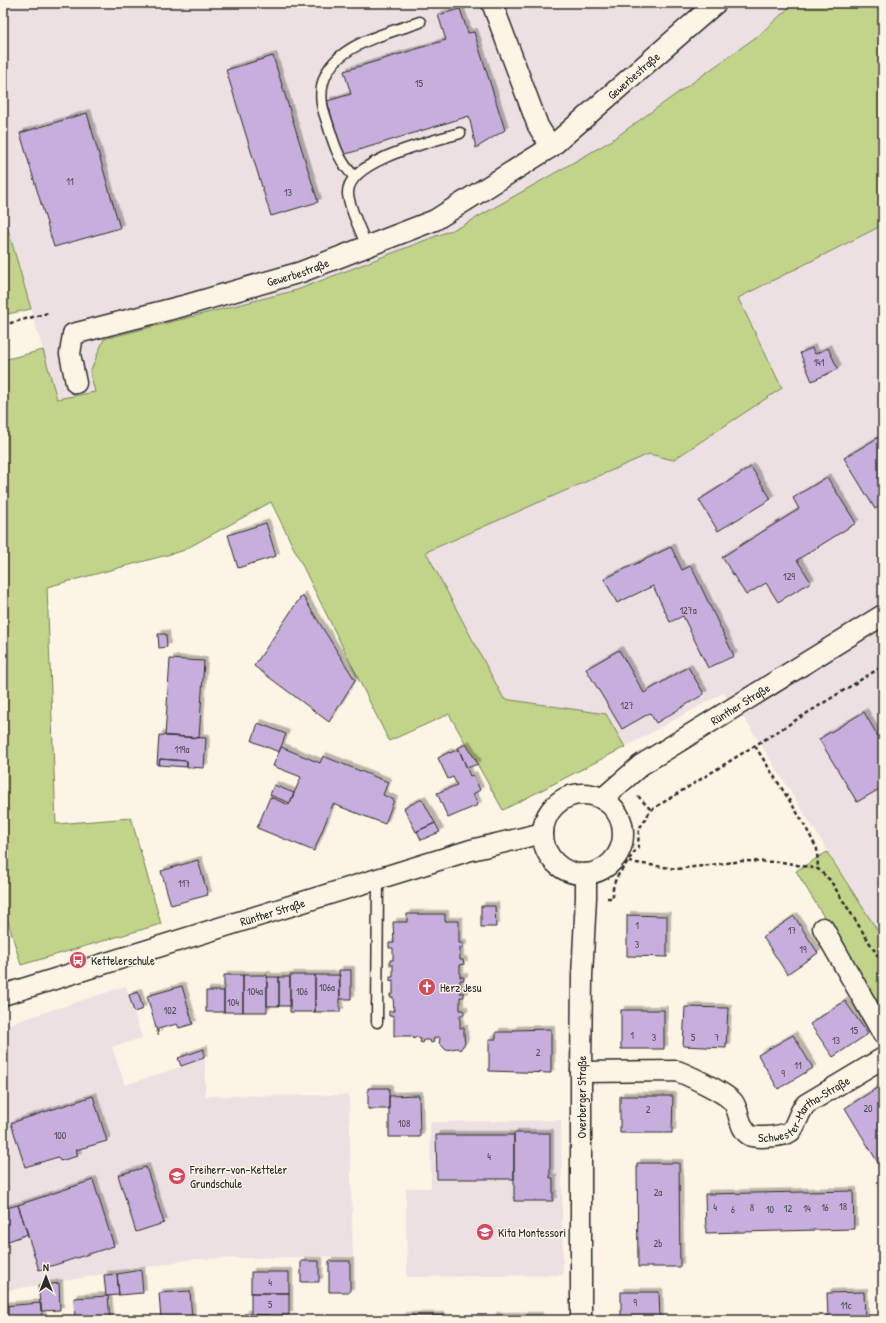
<svg xmlns="http://www.w3.org/2000/svg" width="886" height="1323" font-family="'Patrick Hand',sans-serif">
  <style>
    .built { fill: #ece0e2 }
    .green { fill: #c1d489; stroke: #76805a }
    .building { fill: #c7aedc; stroke: #2b2b2b; filter: url(#shadow) }
    .lines { fill: none; stroke-linecap: round; stroke-linejoin: round }
    .service-casing { stroke: #2b2b2b; stroke-width: 13 }
    .minor-casing { stroke: #2b2b2b; stroke-width: 23 }
    .path { stroke: #2b2b2b; stroke-width: 2.5; stroke-dasharray: 4 3; stroke-linecap: butt }
    .service { stroke: #fcf5e5; stroke-width: 10 }
    .minor { stroke: #fcf5e5; stroke-width: 20 }
    .labels { text-anchor: middle; dominant-baseline: central; stroke-width: 3; stroke-linejoin: round; paint-order: stroke }
    .number-label { font-size: 10px; fill: #524c57 }
    .street-label { font-size: 12px; fill: #2b2b2b; stroke: #fcf5e5 }
    .poi-label { font-size: 12px; fill: #2b2b2b; stroke: #fcf5e5; text-anchor: start }
  </style>
  <defs>
    <filter id="shadow"><feDropShadow dx="3.5" dy="-3.5" stdDeviation="0" flood-color="#0004"/></filter>
  </defs>
  <rect width="100%" height="100%" fill="#fcf5e5"/>
  <filter id="ink" filterUnits="userSpaceOnUse"><feTurbulence type="fractalNoise" baseFrequency=".025" numOctaves="2"/><feDisplacementMap in="SourceGraphic" scale="8" xChannelSelector="R" yChannelSelector="G"/><feConvolveMatrix kernelMatrix="1 2 1 2 8 2 1 2 1" color-interpolation-filters="sRGB"/></filter>
  <g filter="url(#ink)">
    <path class="built" d="M3 3H794L759 35 609 142 462 226 297 290 96 392 57 399 3 212Z
      M883 225V939L746 721 723 693 625 747 606 714 504 699 426 552 649 454 673 460 782 388 738 298Z
      M126 986 142 1038 112 1047 125 1085 205 1059V1096L349 1095 353 1256 194 1259 3 1291V1026Z
      M561 1120 563 1275 407 1277 406 1188H431L430 1122Z"/>
    <path class="green" d="M794 3H883V225L738 298 782 388 673 460 649 454 426 552 504 699 606 714 625 747 503 810 449 714 389 741 271 502 182 551 47 587 56 824 131 818 161 924 21 965 3 905V360L43 350 57 399 95 392 90 372 104 339 297 290 462 226 609 142 759 35Z
      M3 212 31 309 3 315Z
      M827 852 883 939V1014L796 871Z"/>
    <path class="building" d="M460 9 468 33 474 32 505 130 476 148 469 116 343 155 327 101 351 94 344 71 446 40 438 15Z
      M273 56 318 202 271 216 226 70Z
      M87 113 120 228 54 247 20 133Z
      M812 348 815 354 828 348 838 369 812 381 800 353Z
      M879 437 883 442V504L875 509 844 458Z
      M751 467 771 499 718 531 699 500Z
      M827 477 856 523 797 560 811 582 778 602 766 583 746 595 722 557 799 509 793 498Z
      M266 523 276 556 238 568 228 535Z
      M671 547 682 570 691 566 734 656 708 668 683 616 670 622 653 586 617 603 604 579Z
      M302 595 355 680 329 722 254 666Z
      M158 634H166L167 647 159 648Z
      M619 650 644 693 688 667 704 694 656 723 650 713 622 729 586 669Z
      M170 659 204 661 199 738 165 736Z
      M864 712 883 745V787L857 802 819 739Z
      M258 723 286 734 279 752 252 741Z
      M159 735 206 738 204 768 187 767V761L160 759 159 765H157Z
      M466 744 478 764 467 768 458 748Z
      M281 747 320 763 323 756 388 782 383 795 394 800 385 824 333 804 314 851 257 828 270 797 289 805 301 777 273 766Z
      M459 749 470 776 473 775 480 790 473 794 478 805 448 818 437 793 457 785 453 777 448 779 438 758 449 752 450 753Z
      M160 759 187 761V767L159 765Z
      M274 785 294 793 290 803 270 795Z
      M422 799 435 823 416 832 404 808Z
      M435 823 440 832 421 840 417 831Z
      M198 860 208 895 171 905 161 871Z
      M481 906H495L496 927H481Z
      M407 914H445V921H459V943H463V948H460V960H463L464 964 460 965V977H464V980H460V993H464V997H460V1010H464V1015H460V1028H464V1036H465L464 1037 465 1043 460 1050 457 1048 446 1050 439 1043 440 1039 438 1036 433 1039 434 1042 431 1043 430 1040H424L423 1043 420 1042 421 1039 416 1037 414 1039 412 1036H394V1016H389V1011H394L393 997H390V994H393V980L390 981V977H393V965H390V960H393V948H389V943H394L393 922H407Z
      M627 915 667 916V957L627 956Z
      M794 916 818 953 787 974 763 937Z
      M339 970H351V999H340Z
      M224 975H243V1012H224Z
      M243 975H267V1012H243Z
      M290 975H315V1012H290Z
      M315 975H340V1012H315Z
      M267 977H279V1006H267Z
      M279 977H290V1006H279Z
      M182 986 193 1024 179 1028 177 1024 158 1029V1035L147 996Z
      M206 991H224V1012H206Z
      M138 992 143 1009 134 1012 129 995Z
      M845 1001 868 1034 833 1057 810 1024Z
      M685 1007 728 1008 726 1048 683 1046Z
      M621 1010H664V1049H621Z
      M551 1029V1073L489 1071V1039H496V1032H513V1030Z
      M793 1035 813 1068 778 1089 758 1055Z
      M204 1049V1058L181 1066 178 1058Z
      M368 1088H389V1109H368Z
      M877 1088 883 1098V1171L845 1108Z
      M419 1095 420 1137H389V1096Z
      M93 1096 107 1141 76 1150 78 1156 60 1161 58 1157 25 1167 11 1123Z
      M620 1096H673L672 1133H620Z
      M514 1133H550V1178H553V1201H514Z
      M436 1135H514V1179H437Z
      M637 1163H679L680 1267H638Z
      M146 1167 164 1223 136 1232 118 1175Z
      M93 1180 114 1246 39 1270 18 1205Z
      M853 1191 854 1229 706 1233 705 1194Z
      M18 1205 28 1234 3 1243V1209Z
      M301 1261H319V1282H301Z
      M329 1261H350V1292H329Z
      M141 1270 143 1293 119 1295 117 1274Z
      M251 1272H289V1293H251Z
      M117 1274 119 1295 106 1296 104 1275Z
      M59 1283 60 1310 41 1311 38 1286Z
      M190 1291 192 1320H161L159 1293Z
      M621 1292H659L660 1320H621Z
      M864 1292 865 1320H828L827 1293Z
      M251 1293H289V1315H251Z
      M108 1296 110 1320H75L74 1298Z
      M41 1303 42 1317 32 1318V1320H3V1306Z
      M244 1314 269 1315V1320H244Z
      M402 1316H442V1320H402Z
      M493 1316H539V1320H493Z"/>
    <g class="lines">
      <defs>
        <path id="service" d="M354 176C339 162 334 144 328 125 326 118 323 111 322 104 314 49 380 36 420 22
          M367 246C362 235 349 205 348 194 346 160 434 141 460 133
          M377 1022 378 879"/>
        <g id="minor">
          <path d="M492 3 538 126 551 147"/>
          <path id="s1" d="M76 383 70 354 73 334 183 306 301 272 435 220 551 147 716 3"/>
          <circle cx="583" cy="834" r="40"/>
          <path id="s2" d="M602 799 641 765 883 615"/>
          <path d="M823 928 883 1034"/>
          <path id="s3" d="M3 995 471 850 543 833"/>
          <path id="s4" d="M581 1072 677 1071C688 1075 726 1093 733 1102 740 1111 739 1131 751 1136 758 1138 787 1137 792 1130 798 1121 798 1113 806 1104L883 1058"/>
          <path id="s5" d="M581 1320V1072L582 976 586 897V874"/>
        </g>
      </defs>
      <use href="#service" class="service-casing"/>
      <use href="#minor" class="minor-casing"/>
      <path class="path" d="M3 325 48 313
        M755 746 803 822 817 849 818 869
        M638 796 651 810
        M629 862 677 869 743 861 782 862 818 869 830 880 883 964
        M607 898H613V888L616 878 638 847 639 829 651 810 883 666"/>
      <use href="#service" class="service"/>
      <use href="#minor" class="minor"/>
    </g>
  </g>
  <defs>
    <symbol id="bus-disc" viewBox="-11 -11 22 22"><circle r="9.5" fill="#d1495b" stroke="#fcf5e5"/><path d="M-5-6H5V4H4V6H2V4H-2V6H-4V4H-5ZM-3.5-4V0h7V-4ZM-3.5 1.2v1.5H-2V1.2ZM2 1.2v1.5H3.5V1.2Z" fill="#fff"/></symbol>
    <symbol id="church-disc" viewBox="-11 -11 22 22"><circle r="9.5" fill="#d1495b" stroke="#fcf5e5"/><path d="M-1.2-6h2.4v3.5h3.3v2.4h-3.3V6h-2.4V-.1h-3.3v-2.4h3.3Z" fill="#fff"/></symbol>
    <symbol id="school-disc" viewBox="-11 -11 22 22"><circle r="9.5" fill="#d1495b" stroke="#fcf5e5"/><path d="M0-5L7-2L0 1L-7-2ZM-4 1L0 2.5L4 1V4Q0 6-4 4Z" fill="#fff"/></symbol>
  </defs>
  <g fill-rule="evenodd">
    <use href="#bus-disc" x="68" y="950" width="20" height="20"/>
    <use href="#church-disc" x="417" y="977" width="20" height="20"/>
    <use href="#school-disc" x="167" y="1166" width="20" height="20"/>
    <use href="#school-disc" x="475" y="1222" width="20" height="20"/>
  </g>
  <g class="labels">
    <g class="number-label">
      <text x="419" y="83">15</text>
      <text x="70" y="181">11</text>
      <text x="288" y="192">13</text>
      <text x="819" y="362">141</text>
      <text x="789" y="576">129</text>
      <text x="688" y="610">127a</text>
      <text x="627" y="705">127</text>
      <text x="182" y="749">119a</text>
      <text x="184" y="883">117</text>
      <text x="637" y="925">1</text>
      <text x="792" y="930">17</text>
      <text x="637" y="944">3</text>
      <text x="803" y="949">19</text>
      <text x="327" y="987">106a</text>
      <text x="255" y="991">104a</text>
      <text x="302" y="991">106</text>
      <text x="233" y="1002">104</text>
      <text x="170" y="1010">102</text>
      <text x="854" y="1030">15</text>
      <text x="632" y="1035">1</text>
      <text x="654" y="1037">3</text>
      <text x="693" y="1037">5</text>
      <text x="717" y="1037">7</text>
      <text x="836" y="1040">13</text>
      <text x="538" y="1052">2</text>
      <text x="798" y="1065">11</text>
      <text x="783" y="1073">9</text>
      <text x="868" y="1108">20</text>
      <text x="648" y="1109">2</text>
      <text x="404" y="1123">108</text>
      <text x="60" y="1135">100</text>
      <text x="489" y="1156">4</text>
      <text x="658" y="1192">2a</text>
      <text x="843" y="1206">18</text>
      <text x="715" y="1207">4</text>
      <text x="752" y="1207">8</text>
      <text x="825" y="1207">16</text>
      <text x="788" y="1208">12</text>
      <text x="807" y="1208">14</text>
      <text x="733" y="1209">6</text>
      <text x="770" y="1209">10</text>
      <text x="658" y="1243">2b</text>
      <text x="270" y="1282">4</text>
      <text x="635" y="1302">9</text>
      <text x="270" y="1304">5</text>
      <text x="846" y="1305">11c</text>
    </g>
    <g class="street-label">
      <text stroke="none"><textPath href="#s1" startOffset="676">Gewerbestraße</textPath></text>
      <text stroke="none"><textPath href="#s1" startOffset="283">Gewerbestraße</textPath></text>
      <text stroke="none"><textPath href="#s2" startOffset="168">Rünther Straße</textPath></text>
      <text stroke="none"><textPath href="#s3" startOffset="282">Rünther Straße</textPath></text>
      <text stroke="none"><textPath href="#s5" startOffset="223">Overberger Straße</textPath></text>
      <text stroke="none"><textPath href="#s4" startOffset="264">Schwester-Martha-Straße</textPath></text>
    </g>
    <g class="poi-label">
      <text x="91" y="960">Kettelerschule</text>
      <text x="440" y="987">Herz Jesu</text>
      <text x="190" y="1169">Freiherr-von-Ketteler<tspan x="190" dy="14">Grundschule</tspan></text>
      <text x="498" y="1232">Kita Montessori</text>
    </g>
  </g>
  <rect width="886" height="1323" fill="none" stroke="#fcf5e5" stroke-width="16"/>
  <rect x="8" y="8" width="870" height="1307" fill="none" stroke="#2b2b2b" stroke-width="1.5" filter="url(#ink)"/>
  <g transform="translate(46 1277)" stroke="#fcf5e5" stroke-width="3" paint-order="stroke">
  <path d="M0-3L7 15L0 10L-7 15Z" fill="#2b2b2b"/>
  <text y="-6" font-size="11" font-weight="bold" text-anchor="middle" fill="#2b2b2b">N</text>
  </g>
</svg>
